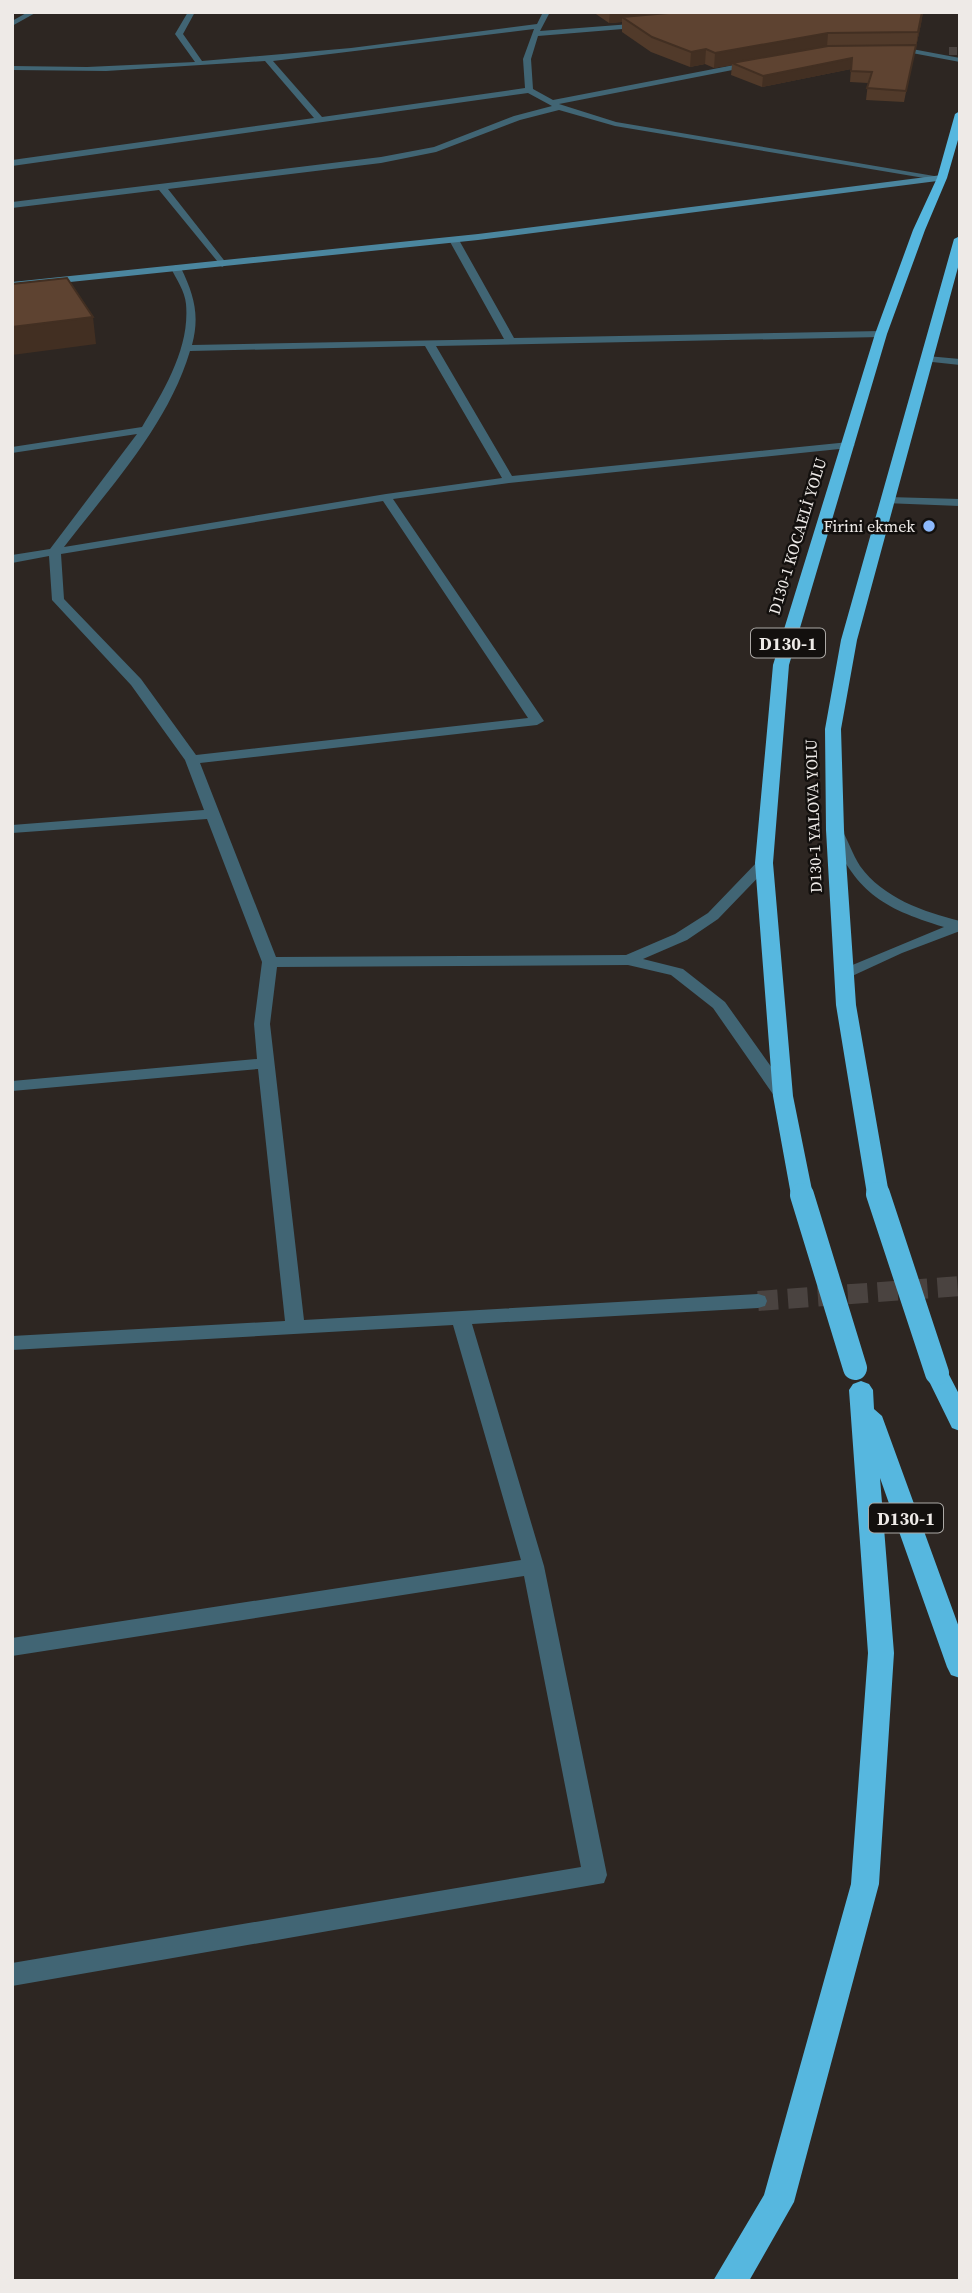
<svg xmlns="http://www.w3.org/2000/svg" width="972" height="2293" font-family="'Source Serif 4',serif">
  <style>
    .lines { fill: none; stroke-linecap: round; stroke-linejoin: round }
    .street-tunnel-far1 { stroke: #4a4340; stroke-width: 8; stroke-dasharray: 8 4.5; stroke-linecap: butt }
    .street-tunnel { stroke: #4a4340; stroke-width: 20; stroke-dasharray: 20 10; stroke-linecap: butt }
    .street { fill: #416574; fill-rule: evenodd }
    .secondary { fill: #4b869f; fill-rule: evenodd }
    .highway { fill: #56b7df; fill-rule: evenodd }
    .highway-bridge { stroke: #56b7df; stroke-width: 24 }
    .wall { fill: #513a2a }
    .shaded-wall { fill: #422f22 }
    .building { fill: #5e4331; stroke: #422f22; stroke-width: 2 }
    .poi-dot { fill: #8cb9fc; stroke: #13100e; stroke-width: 2.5 }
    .labels { text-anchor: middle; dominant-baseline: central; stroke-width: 5; stroke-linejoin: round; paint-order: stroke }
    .far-poi-label { font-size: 16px; fill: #eeeae7; stroke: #13100e; text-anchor: end }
    .far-street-label { font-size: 16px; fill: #eeeae7; stroke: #13100e }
    .shield { fill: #13100e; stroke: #aca9a6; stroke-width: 2 }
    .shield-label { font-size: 18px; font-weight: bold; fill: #eeeae7 }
  </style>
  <rect width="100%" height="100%" fill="#2d2622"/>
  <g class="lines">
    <path class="street-tunnel-far1" d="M949 51H960"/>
    <path class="street-tunnel" d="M758 1301 960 1286"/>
    <path class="street" d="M28 12H37L12 26V21Z
      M188 12H195L183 34 202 61 351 48 537 24 543 12H550L540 31 644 23 647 27 538 36 531 59 533 89 553 100 755 61 758 65 559 104 616 122 946 178 942 181 615 126 559 110 520 120 436 152 381 163 168 189 227 264 222 267 159 190 12 208V202L381 157 434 147 514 116 552 106 528 93 12 166V160L314 118 265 61 106 71 12 70V66L87 67 195 62 175 34ZM534 29 523 59 525 88 322 117 273 61Z
      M894 49H912L960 58V62L912 53H891Z
      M454 237 459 240 514 338 881 331 886 334 881 337 436 346 512 476 849 442 855 445 849 448 509 483 393 499 544 721 537 725 200 763 276 957 626 955 675 934 708 913 759 860H769L771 863 769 866 718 919 687 940 643 959 683 969 725 1002 792 1096 789 1100H777L713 1008 671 975 628 965 277 967 270 1024 304 1320 758 1294 765 1296 767 1301 765 1306 758 1308 472 1324 544 1566 607 1875 604 1883 12 1986V1963L581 1867 524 1576 12 1656V1638L521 1560 453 1325 12 1350V1336L285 1321 258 1069 12 1091V1081L257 1059 254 1024 262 962 207 819 12 833V825L204 810 185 760 131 685 52 600 49 556 12 563V555L50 549 137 434 12 453V447L142 427C164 390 190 348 186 304 185 291 176 279 171 268L176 265 181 268C194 295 200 315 192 345L504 339 449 240ZM425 346 502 478 386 494 64 547C111 486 168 425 190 351ZM383 501 528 718 196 755 141 679 64 599 61 554Z
      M927 356 960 359V365L923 361 922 359Z
      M888 497 960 499V506L884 503 882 501Z
      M835 826 840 827C848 839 852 854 860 866 883 898 924 912 960 921V931L902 953 850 977H838L836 974 838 971 944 927C879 907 857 892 828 830Z"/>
    <path class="secondary" d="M942 175 945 176V180L478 240 12 288V282L478 234Z"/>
    <path class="highway" d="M960 111V133L947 178 925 230 887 334 789 665 773 863 793 1096 813 1195 810 1200H794L791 1195 773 1096 755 863 773 665 875 334 913 230 937 178 955 114Z
      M960 236V260L857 640 841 729 844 830 856 1005 889 1194 886 1199H870L867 1194 836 1005 826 830 825 729 841 640 954 239Z
      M937 1365 945 1367 960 1396V1431L952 1428 925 1373 929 1367Z
      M861 1381 869 1384 873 1390 874 1409 882 1416 960 1630V1678L951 1675 947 1667 880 1478 894 1653 879 1884 794 2202 749 2281H713L764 2195 851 1884 868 1653 849 1390 853 1384Z"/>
    <path class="highway-bridge" d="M878 1194 937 1373
      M802 1195 855 1368"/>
  </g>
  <path class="wall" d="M593 12H923L921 24 916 47H915L904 102 866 100 868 83 850 82 851 69 762 87 731 75 732 65 714 68 705 64 690 67 651 52 622 32V22L609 23Z"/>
  <path class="shaded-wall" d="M610 12H749L622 17V22L609 23Z
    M923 12 921 24 916 47 918 32Z
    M828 33 827 47 732 63V65L714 68 715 53Z
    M706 49 705 64 690 67 691 52Z
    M852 58 851 69 762 87 763 76Z
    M93 317 96 344 12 355V327Z"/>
  <path class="building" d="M680 12H922L918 32 828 33 715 53 706 49 691 52 652 37 622 17Z
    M916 45 906 91 867 88 872 72 851 71 852 58 763 76 732 63 828 46Z
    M67 278 93 317 12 327V284Z"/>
  <circle class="poi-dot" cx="929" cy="526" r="7"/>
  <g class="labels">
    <g class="far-poi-label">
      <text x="915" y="526">Firini ekmek</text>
    </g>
    <g class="far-street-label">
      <text transform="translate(797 536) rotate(-73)">D130-1 KOCAELİ YOLU</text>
      <text transform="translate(813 816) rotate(-92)">D130-1 YALOVA YOLU</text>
    </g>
    <g class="shield">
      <rect x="751" y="628.5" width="74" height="29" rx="5"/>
      <rect x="869" y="1503.5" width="74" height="29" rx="5"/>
    </g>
    <g class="shield-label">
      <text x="788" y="643">D130-1</text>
      <text x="906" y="1518">D130-1</text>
    </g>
  </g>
  <rect width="972" height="2293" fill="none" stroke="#eeeae7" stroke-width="28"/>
</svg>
